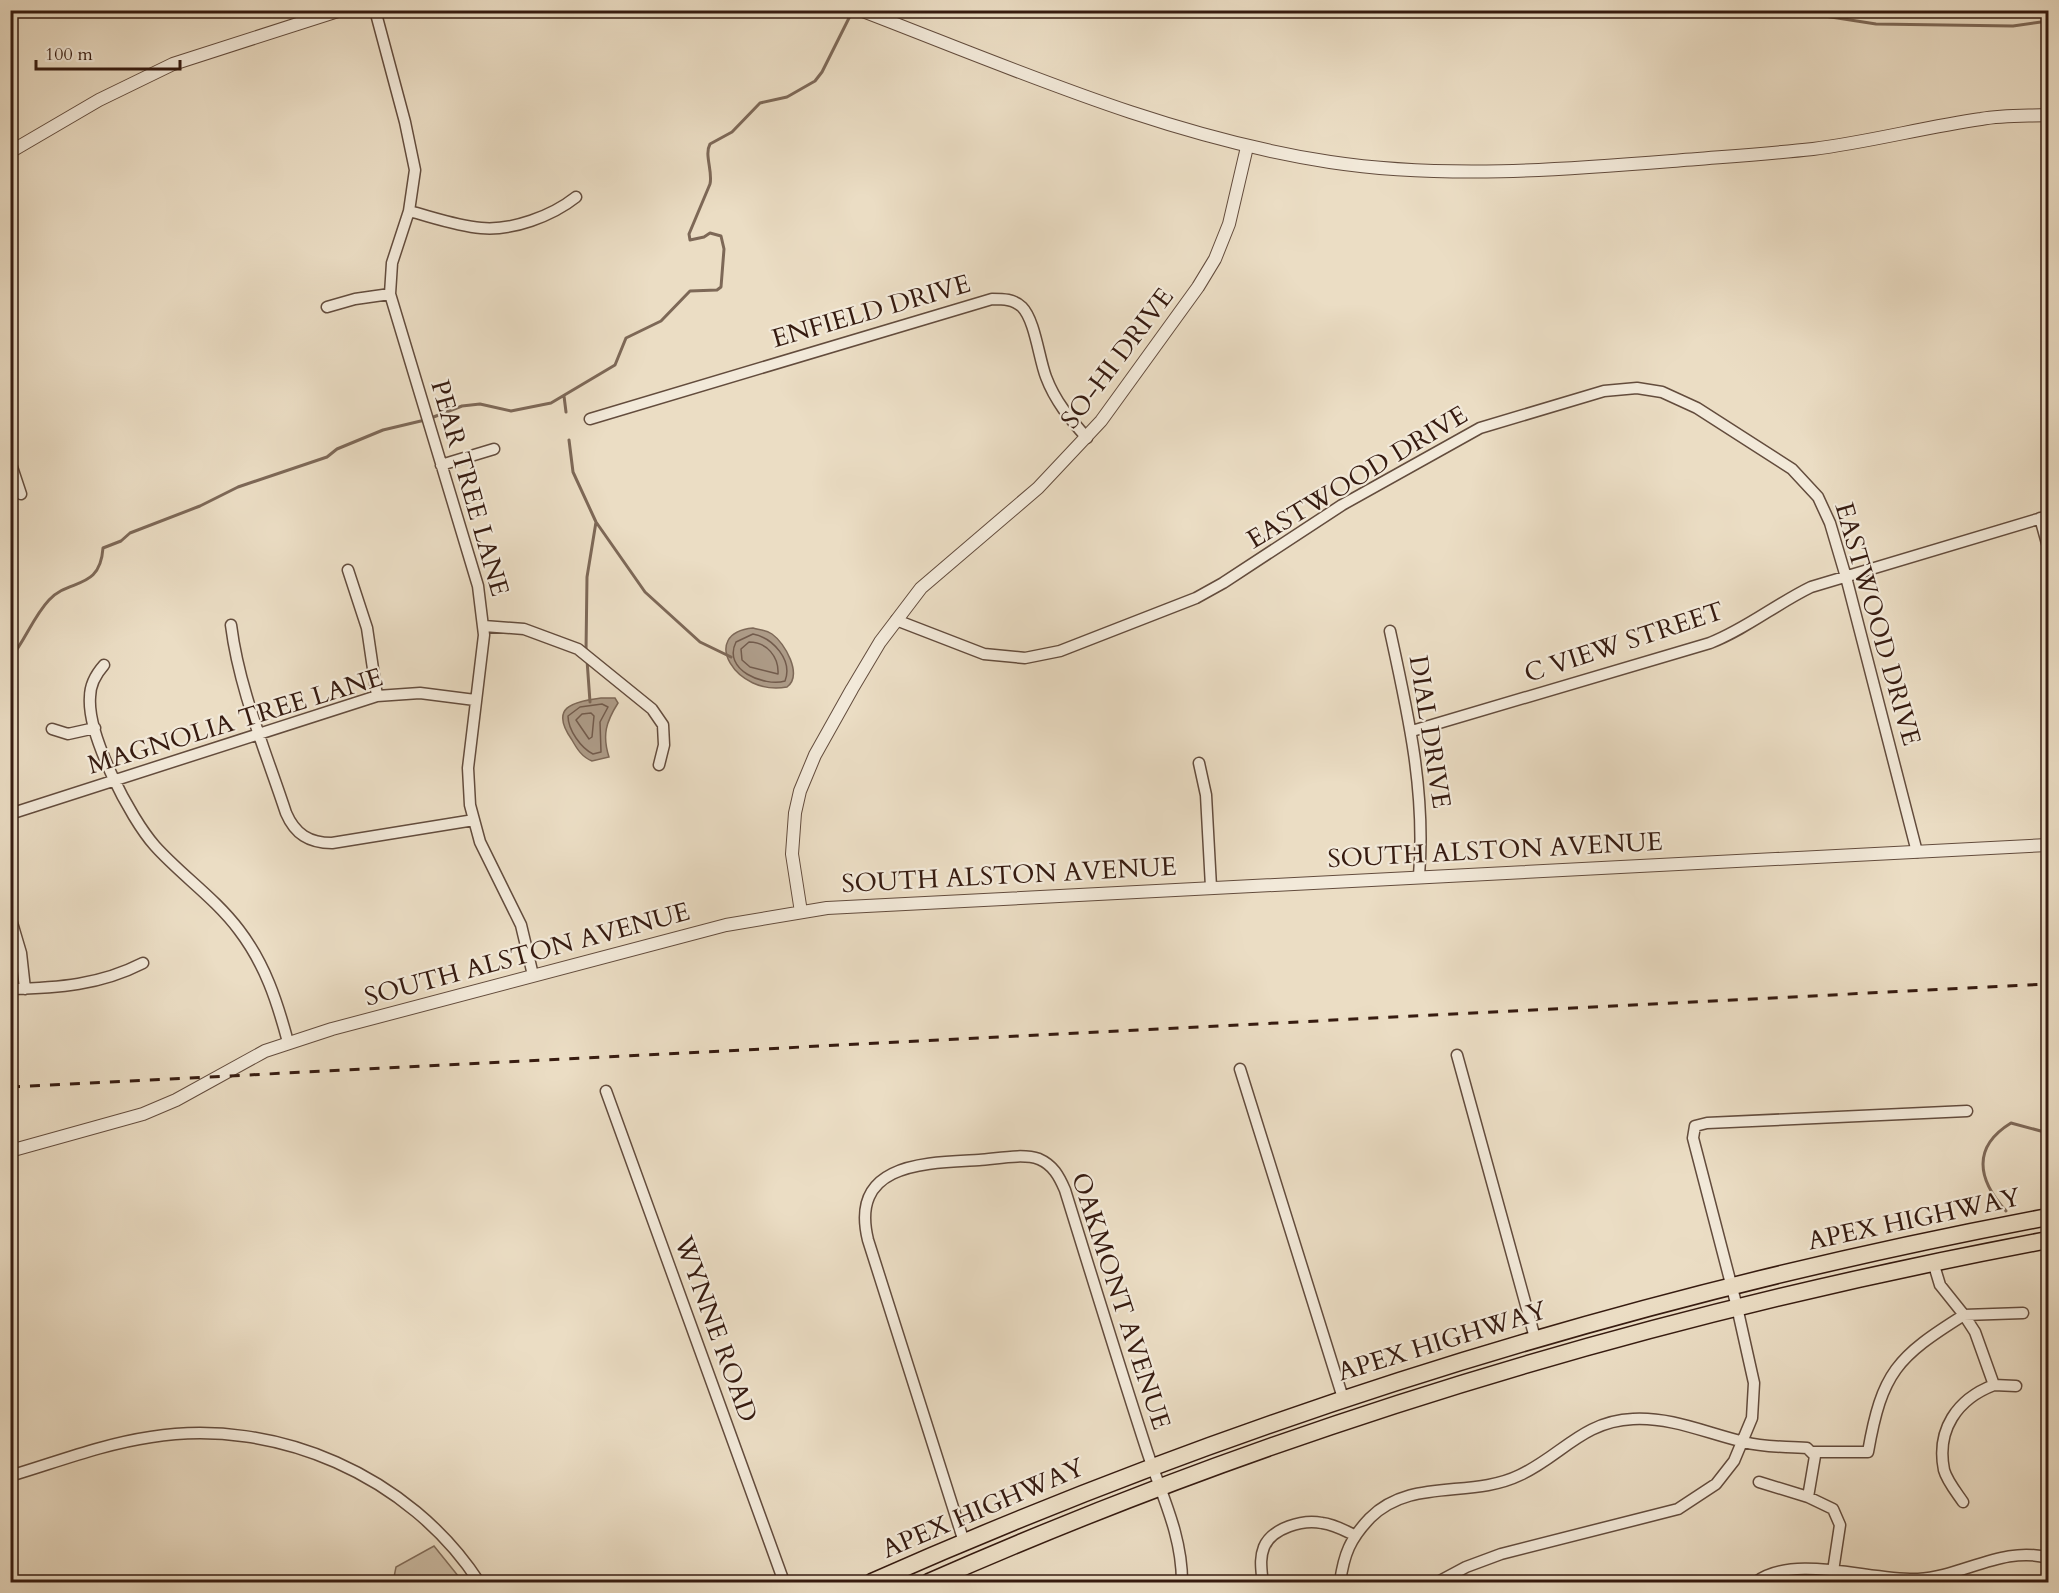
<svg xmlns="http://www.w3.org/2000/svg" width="2059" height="1593" font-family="Cardo,serif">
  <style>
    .green { fill: #ccbca5; stroke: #816c5a; stroke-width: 1.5 }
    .water { fill: #ad9b87; stroke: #7d6857; stroke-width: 1.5 }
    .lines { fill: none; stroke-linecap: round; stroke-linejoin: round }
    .shore { stroke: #725b4c; stroke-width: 1.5 }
    .stream { stroke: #7d6857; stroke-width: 3 }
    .minor-casing { stroke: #634c3d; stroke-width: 13 }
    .tertiary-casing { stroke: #634c3d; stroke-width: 14 }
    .primary-casing { stroke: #361b10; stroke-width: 19 }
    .minor { stroke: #f2e9d9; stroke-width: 10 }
    .tertiary { stroke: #f2e9d9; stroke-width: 12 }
    .primary { stroke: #ebddc4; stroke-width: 16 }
    .rail { stroke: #361b10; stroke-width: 3; stroke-dasharray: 10 10; stroke-linecap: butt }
    .labels { text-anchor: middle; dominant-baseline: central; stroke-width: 4.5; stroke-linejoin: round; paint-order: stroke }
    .street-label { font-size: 26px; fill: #361b10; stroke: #f2e9d9 }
  </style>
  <rect width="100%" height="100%" fill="#ebddc4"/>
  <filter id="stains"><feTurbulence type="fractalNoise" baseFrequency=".00333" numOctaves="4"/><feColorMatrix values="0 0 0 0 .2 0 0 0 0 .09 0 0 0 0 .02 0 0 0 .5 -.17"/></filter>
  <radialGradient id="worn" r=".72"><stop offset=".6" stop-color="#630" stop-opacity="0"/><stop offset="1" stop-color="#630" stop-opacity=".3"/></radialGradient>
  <path class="green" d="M434 1546 463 1582H393L396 1567Z"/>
  <path class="water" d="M753 628C760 630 766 630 772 634 785 643 803 675 787 687 736 697 698 633 753 628Z
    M601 698H615L618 703C606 722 602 735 609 757L592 761C582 757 577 749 572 740 549 707 572 702 601 698Z"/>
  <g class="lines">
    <path class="shore" d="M753 634C773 638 793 660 785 681 764 687 722 670 736 642Z
      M749 642C767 642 779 657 778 674L750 667 742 660 741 649Z
      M602 704 608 707 600 722 601 752 593 754C581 748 568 730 568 716L580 707Z
      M591 713 594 716 592 737 589 739 576 720 582 714Z"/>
    <path class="stream" d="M1786 10 1876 24 2013 26 2048 21
      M564 396 566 412
      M431 418 462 406 480 404 511 411 551 403 615 365 626 338 661 321 690 291 717 290 721 287 724 249 721 236 710 233 704 237 690 240 689 234 710 184C713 171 704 155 710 144L732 132 760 103 787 97 815 81 822 72 853 10
      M569 440 573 472 596 522 645 592 700 642 731 657
      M586 651 587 577 596 522
      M10 659C25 641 33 617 49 600 69 578 100 591 103 548L121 541 130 533 200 506 238 487 327 457 337 449 383 430 425 420
      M587 660 590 702
      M2006 1211C1977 1179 1972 1147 2011 1123L2048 1133"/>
    <defs>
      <path id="minor" d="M375 10 405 122 415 170 409 211 392 263 390 294 478 586 484 635 468 768 470 805 480 842 521 925 533 975
        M409 211C432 217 457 226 481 228 512 231 552 216 576 197
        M327 307 355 299 390 294
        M590 419 992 299C1003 299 1014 299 1022 307 1035 320 1039 359 1046 377 1055 401 1070 419 1087 438
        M10 461 21 494
        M441 465 494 449
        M2040 518 2048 547
        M348 570 367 628 377 696
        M896 620 984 654 1025 658 1060 651 1196 598 1223 583 1342 505 1480 428 1604 391 1637 388 1662 392 1697 408 1792 469 1818 497 1830 523 1846 577 1917 852
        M231 625C239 689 266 752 286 813 295 834 309 843 332 843L474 820
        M484 626 524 629 578 649 652 709 663 725 664 745 659 765
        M1390 631C1408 713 1426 792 1419 876
        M104 665C96 674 90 685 90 697 87 735 130 818 155 846 181 875 215 898 239 930 265 964 277 1001 288 1042
        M52 729 68 734 95 728
        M1412 731 1710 643C1746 629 1776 604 1811 587L2048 516
        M1199 763 1206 795 1211 887
        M10 814 377 696 420 693 475 700
        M10 916 21 953 25 989
        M10 989C58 988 100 985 143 963
        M1457 1055 1535 1338
        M1240 1069 1343 1398
        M606 1091 784 1582
        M1994 1385 2016 1386
        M1813 1452H1868C1882 1372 1897 1357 1964 1315L1940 1285 1933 1262
        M10 1476C57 1462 103 1444 151 1437 276 1417 410 1476 479 1582
        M1759 1482 1808 1497 1833 1509 1840 1525 1833 1571
        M1963 1502C1957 1493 1947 1481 1944 1470 1936 1430 1957 1399 1994 1385L1975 1332 1964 1315 2023 1313
        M964 1542 868 1240C849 1162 926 1163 979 1160 996 1159 1022 1153 1039 1159 1053 1165 1059 1176 1065 1190 1092 1277 1119 1365 1147 1451 1162 1496 1182 1535 1182 1582
        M1262 1576C1261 1566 1260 1557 1264 1547 1272 1528 1303 1519 1322 1523 1333 1524 1344 1530 1354 1535
        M1340 1582C1344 1554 1350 1539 1370 1518 1411 1477 1471 1499 1520 1475 1561 1456 1583 1421 1633 1419 1672 1417 1706 1433 1744 1442 1765 1448 1786 1446 1807 1448L1815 1456 1808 1497
        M1438 1582 1466 1567 1501 1554 1678 1509 1716 1484 1734 1461 1752 1418 1754 1383 1737 1307 1693 1138 1695 1126 1707 1123 1967 1111
        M1756 1582C1795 1553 1870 1581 1918 1579 1961 1577 2005 1545 2048 1558"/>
      <path id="tertiary" d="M860 10C1014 69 1167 137 1330 162 1443 179 1560 170 1672 161 1719 157 1766 154 1813 149 1869 142 1925 127 1981 119 2003 115 2026 116 2048 115
        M10 152 99 100 173 64 341 10
        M801 912 792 854 795 813 800 791 815 755 852 689 880 642 921 588 1038 488 1101 421 1198 287 1215 259 1229 224 1247 147
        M10 1151 143 1114 176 1100 265 1051 332 1029 726 925 827 908 2048 845"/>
      <path id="primary" d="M872 1582C1249 1415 1643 1293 2048 1217
        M929 1582C1287 1424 1664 1312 2048 1240"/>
    </defs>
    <use href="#minor" class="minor-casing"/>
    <use href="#tertiary" class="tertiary-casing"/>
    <use href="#primary" class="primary-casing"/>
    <use href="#minor" class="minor"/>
    <use href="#tertiary" class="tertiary"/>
    <use href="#primary" class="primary"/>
    <path class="rail" d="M10 1087 2048 984"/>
  </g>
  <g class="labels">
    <g class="street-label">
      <text transform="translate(871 311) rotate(-16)">ENFIELD DRIVE</text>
      <text transform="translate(1117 358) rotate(-53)">SO-HI DRIVE</text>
      <text transform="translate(1357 477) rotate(-31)">EASTWOOD DRIVE</text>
      <text transform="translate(470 488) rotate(74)">PEAR TREE LANE</text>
      <text transform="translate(1878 624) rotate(74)">EASTWOOD DRIVE</text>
      <text transform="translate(1624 642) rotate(-18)">C VIEW STREET</text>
      <text transform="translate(235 721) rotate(-17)">MAGNOLIA TREE LANE</text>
      <text transform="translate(1430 732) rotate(81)">DIAL DRIVE</text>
      <text transform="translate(1495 850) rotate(-3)">SOUTH ALSTON AVENUE</text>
      <text transform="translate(1009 875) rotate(-3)">SOUTH ALSTON AVENUE</text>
      <text transform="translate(527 954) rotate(-15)">SOUTH ALSTON AVENUE</text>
      <text transform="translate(1914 1219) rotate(-12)">APEX HIGHWAY</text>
      <text transform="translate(1121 1301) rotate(72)">OAKMONT AVENUE</text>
      <text transform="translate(716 1329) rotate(70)">WYNNE ROAD</text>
      <text transform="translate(1442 1341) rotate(-17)">APEX HIGHWAY</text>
      <text transform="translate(983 1508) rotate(-23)">APEX HIGHWAY</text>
    </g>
  </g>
  <rect width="2059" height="1593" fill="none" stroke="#ebddc4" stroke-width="36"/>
  <rect x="12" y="12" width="2035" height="1569" fill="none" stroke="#361b10" stroke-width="3"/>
  <rect x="18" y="18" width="2023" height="1557" fill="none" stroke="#361b10" stroke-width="1.5"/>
  <path d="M36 60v9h144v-9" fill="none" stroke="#361b10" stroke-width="3"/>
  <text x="45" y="60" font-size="18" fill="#361b10" stroke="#f2e9d9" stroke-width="4.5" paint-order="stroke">100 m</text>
  <rect width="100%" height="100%" filter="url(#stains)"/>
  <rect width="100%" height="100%" fill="url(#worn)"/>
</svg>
